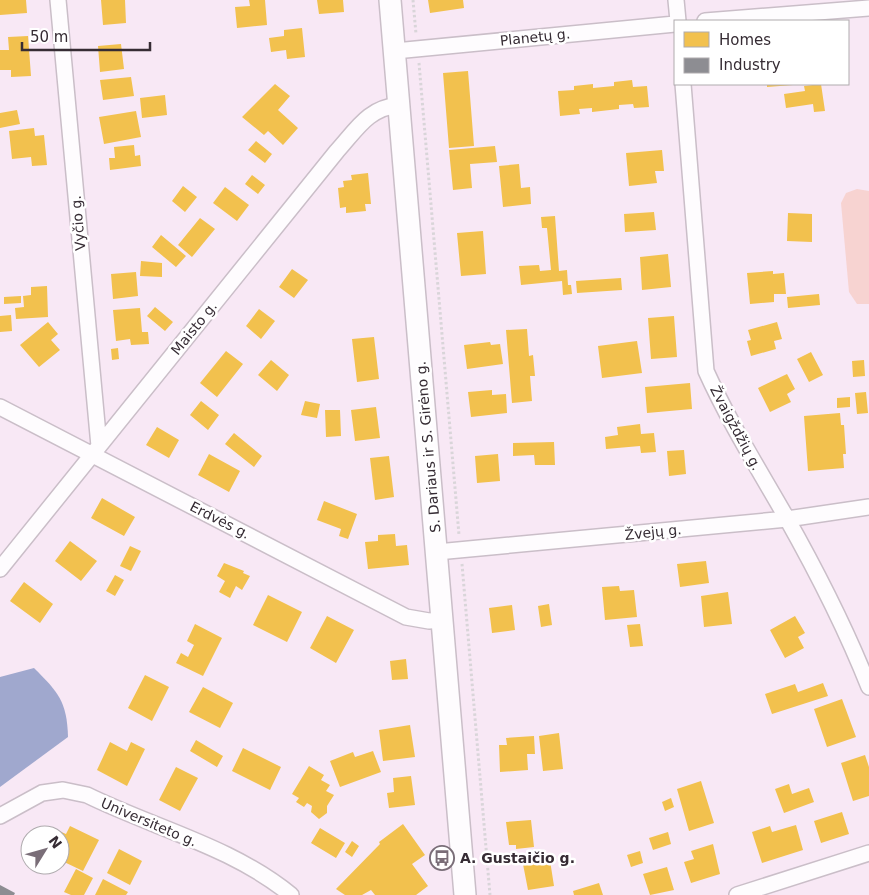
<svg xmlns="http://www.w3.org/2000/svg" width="869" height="895" font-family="'DejaVu Sans',sans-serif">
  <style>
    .green { fill: #f7d3d1 }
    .water { fill: #a0a8ce }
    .homes { fill: #f2c14e }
    .industry { fill: #8d8d92 }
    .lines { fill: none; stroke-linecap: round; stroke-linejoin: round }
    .street-casing { stroke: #cabec8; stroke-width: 18 }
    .secondary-casing { stroke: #cabec8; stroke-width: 24 }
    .path { stroke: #d9d5d9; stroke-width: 3; stroke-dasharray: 2.5 2.5; stroke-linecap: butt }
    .street { stroke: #fefcfe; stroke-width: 15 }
    .secondary { stroke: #fefcfe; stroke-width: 21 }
    .labels { text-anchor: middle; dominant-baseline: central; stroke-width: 5; stroke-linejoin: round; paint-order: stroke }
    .street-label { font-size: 14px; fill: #362c34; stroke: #fff }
    .poi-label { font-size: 14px; font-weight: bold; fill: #362c34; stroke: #fff; text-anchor: start }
  </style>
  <rect width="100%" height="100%" fill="#f8e8f5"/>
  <path class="green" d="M857 189 869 191V304H857L849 292 841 203 846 193Z"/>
  <path class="water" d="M34 668C58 692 67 701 68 737L0 787V677Z"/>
  <path class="homes" d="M0 0H26L27 13 0 15Z
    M101 0H125L126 23 103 25Z
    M249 0H265L267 25 237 28 235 7 250 6Z
    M317 0H343L344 12 319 14Z
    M428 0H463L464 8 430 13Z
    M302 28 305 57 287 59 286 50 271 52 269 38 284 36V30Z
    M28 36 31 76 11 77V70H0V50H9L8 37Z
    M121 44 124 69 100 72 98 46Z
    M468 71 474 146 449 148 443 73Z
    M131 77 134 96 103 100 100 80Z
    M632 80 633 87 647 86 649 107 634 108 633 104 619 105V109L592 112V108L579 109 580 114 560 116 558 91 574 90V86L593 84V88L614 86V82Z
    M275 84 290 96 278 110 298 128 283 145 268 131 264 135 242 117Z
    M767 84H793V85L767 87Z
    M821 84 825 111 814 112 813 104 786 108 784 94 805 91 804 86Z
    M165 95 167 115 142 118 140 98Z
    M17 110 20 124 0 128V113Z
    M136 111 141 137 104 144 99 117Z
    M34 128 35 136 44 135 47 165 32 166 31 157 12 159 9 131Z
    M256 141 272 154 265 163 248 150Z
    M134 145 135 156 140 155 141 166 110 170 109 158H115L114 147Z
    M495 146 497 162 470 164 472 188 453 190 449 150Z
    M662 150 664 171H655L657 183 629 186 626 153Z
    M519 164 521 188 530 187 531 204 503 207 499 166Z
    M368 173 371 204H365L366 211 346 213V207L340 208 338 188 344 187 343 181 352 180 351 175Z
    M252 175 265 185 258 194 245 184Z
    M183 186 197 197 185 212 172 201Z
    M225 187 249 205 237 221 213 203Z
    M654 212 656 230 625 232 624 214Z
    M788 213 812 214V242L787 241Z
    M555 216 559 271 567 270 568 285H571L572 294 563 295 562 281 521 285 519 266 539 265 540 271 551 270 547 228H542L541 217Z
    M200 218 215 229 192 257 178 245Z
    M483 231 486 274 461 276 457 233Z
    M161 235 186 256 176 267 152 247Z
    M668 254 671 287 642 290 640 257Z
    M141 261 162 263V277L140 276Z
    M292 269 308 280 294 298 279 287Z
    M773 271V274L784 273 786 294H774V302L750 304 747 273Z
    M136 272 138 296 113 299 111 274Z
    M621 278 622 290 577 293 576 281Z
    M47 286 48 317 16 319 15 308 24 307 23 296 31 295V287Z
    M819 294 820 305 788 308 787 297Z
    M21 296V303L4 304V297Z
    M155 307 173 322 165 331 147 316Z
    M140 308 142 332H148L149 344 131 345 130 339 116 341 113 310Z
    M259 309 275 321 261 339 246 326Z
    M11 315 12 331 0 332V316Z
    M674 316 677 357 651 359 648 318Z
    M48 322 58 334 51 340 60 350 39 367 20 345Z
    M777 322 782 339 774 341 776 349 751 356 747 341 751 340 748 330Z
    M527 329 529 356 533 355 535 376H530L532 401 512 403 506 330Z
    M374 337 379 379 357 382 352 339Z
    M637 341 642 373 602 378 598 346Z
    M490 342 491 345 500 344 503 364 467 369 464 345Z
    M118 348 119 359 112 360 111 349Z
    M226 351 243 364 217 397 200 383Z
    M811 352 823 375 809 382 797 359Z
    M271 360 289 375 277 391 258 375Z
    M864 360 865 376 853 377 852 361Z
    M787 374 795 389 787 394 791 402 770 412 758 388Z
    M690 383 692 409 647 413 645 387Z
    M492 390V395L506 394 507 413 471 417 468 392Z
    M866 392 868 413 857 414 855 393Z
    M850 397V407L837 408V398Z
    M201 401 219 415 208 430 190 415Z
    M305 401 320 404 317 418 301 415Z
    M376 407 380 438 355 441 351 410Z
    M325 410H340L341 436 326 437Z
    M840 413 841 425H844L846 454H843L844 468 808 471 804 416Z
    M640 424 641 434 654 433 656 452 641 453 640 446 606 449 605 437 618 435 617 427Z
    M157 427 179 440 169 458 146 445Z
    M234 433 262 456 254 467 225 444Z
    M554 442 555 465H535L534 455 513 456V443Z
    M684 450 686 474 669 476 667 451Z
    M209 454 240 471 229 492 198 475Z
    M498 454 500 481 477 483 475 456Z
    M389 456 394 497 375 500 370 458Z
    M102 498 135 517 124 536 91 518Z
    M324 501 357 514 348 539 339 536 341 529 317 520Z
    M395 534 396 546 407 545 409 565 368 569 365 542 378 541V535Z
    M70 541 97 561 81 581 55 561Z
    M130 546 141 551 131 571 120 566Z
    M706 561 709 583 680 587 677 564Z
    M224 563 244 571 243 573 250 576 242 590 236 586 230 598 219 592 225 581 217 576Z
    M115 575 124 580 115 596 106 591Z
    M24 582 53 604 40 623 10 601Z
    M619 586 620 591 634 590 637 617 605 620 602 587Z
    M728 592 732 624 704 627 701 596Z
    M268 595 302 612 287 642 253 625Z
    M549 604 552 625 541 627 538 606Z
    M512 605 515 630 492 633 489 608Z
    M327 616 354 630 336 663 310 648Z
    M795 616 805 633 798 637 804 648 785 658 770 630Z
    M195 624 222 638 203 676 176 663 181 653 188 657 194 645 187 641Z
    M640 624 643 646 630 647 627 625Z
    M406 659 408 679 392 680 390 661Z
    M145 675 169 687 152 721 128 708Z
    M823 683 828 696 772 714 765 694 795 684 798 692Z
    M203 687 233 703 220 728 189 712Z
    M842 699 856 737 827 747 814 709Z
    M410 725 415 757 383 761 379 730Z
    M559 733 563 769 543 771 539 736Z
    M534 736 535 754H527L528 770 500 772 499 745H507L506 738Z
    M196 740 223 756 217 767 190 751Z
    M110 742 127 751 131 742 145 749 127 786 97 770Z
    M243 748 281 767 270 790 232 771Z
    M373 751 381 772 340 787 330 761 353 752 355 757Z
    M865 755 869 767V796L853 801 841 763Z
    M309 766 324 775 321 780 330 785 326 791 334 795 327 806V813L319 819 311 812 312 806 307 803 304 807 296 802 299 798 292 794Z
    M176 767 198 778 180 811 159 800Z
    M411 776 415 805 389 808 387 793 394 792 393 778Z
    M701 781 714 823 689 831 677 789Z
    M789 784 792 794 809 788 814 802 784 813 775 789Z
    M671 798 674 807 665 811 662 802Z
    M842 812 849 834 821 843 814 821Z
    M531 820 534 847 516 849V845H509L506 822Z
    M403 824 425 855 412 864 428 886 416 895H375L371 890 362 895H345L336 889 380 844 379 842Z
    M796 825 803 850 762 863 752 832 770 826 772 832Z
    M70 826 99 840 83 871 60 860V835H57L59 831 66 834Z
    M320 828 345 843 336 858 311 843Z
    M668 832 671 844 653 850 649 838Z
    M352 841 359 846 352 857 345 852Z
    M713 844 720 874 691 883 684 862 694 859 691 851Z
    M119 849 142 861 130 885 107 873Z
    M640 851 643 863 631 867 627 855Z
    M549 854 554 886 528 890 522 859Z
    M667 867 674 890 650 895 643 874Z
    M76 869 93 878 84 895H71L64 892Z
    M103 879 128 892 126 895H95Z
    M599 883 603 895H574L573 891Z"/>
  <path class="industry" d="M0 885 15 893 14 895H0Z"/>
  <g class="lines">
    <defs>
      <path id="street" d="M58 0 99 446
        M676 0 678 21
        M705 21 869 8
        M395 51 675 24
        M683 84 706 371C729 422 758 468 786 517 817 572 846 629 869 687
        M0 407 406 617 429 621 443 620
        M437 552 787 519 869 507
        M0 569 337 151C357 129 368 108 399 105
        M0 816 42 793 63 790 87 795C154 828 233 847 291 895
        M737 895 869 853"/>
      <path id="secondary" d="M390 0 465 895"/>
    </defs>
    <use href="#street" class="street-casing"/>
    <use href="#secondary" class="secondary-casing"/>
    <path class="path" d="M413 0 416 34
      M419 63 459 535
      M462 564 490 895"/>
    <use href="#street" class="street"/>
    <use href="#secondary" class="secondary"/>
  </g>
  <defs>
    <symbol id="bus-ring" viewBox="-11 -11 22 22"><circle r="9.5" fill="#fff" stroke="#7a6e78" stroke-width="1.5"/><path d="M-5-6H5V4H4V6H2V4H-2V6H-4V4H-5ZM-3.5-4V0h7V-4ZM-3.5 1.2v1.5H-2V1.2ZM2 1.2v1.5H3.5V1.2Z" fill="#7a6e78"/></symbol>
  </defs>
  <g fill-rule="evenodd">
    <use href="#bus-ring" x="428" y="844" width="28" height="28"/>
  </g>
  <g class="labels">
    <g class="street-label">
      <text transform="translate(535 37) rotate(-6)">Planetų g.</text>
      <text transform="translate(78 223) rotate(-95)">Vyčio g.</text>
      <text transform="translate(194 328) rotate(-51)">Maisto g.</text>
      <text transform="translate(736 428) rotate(62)">Žvaigždžių g.</text>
      <text transform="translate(428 447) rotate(-95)">S. Dariaus ir S. Girėno g.</text>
      <text transform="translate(220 520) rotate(27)">Erdvės g.</text>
      <text transform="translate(653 532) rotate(-6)">Žvejų g.</text>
      <text transform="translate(149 822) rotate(23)">Universiteto g.</text>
    </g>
    <g class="poi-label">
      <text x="460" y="858">A. Gustaičio g.</text>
    </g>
  </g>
  <rect x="674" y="20" width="175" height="65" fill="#ffffff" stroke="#afabae"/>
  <rect x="684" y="32" width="25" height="15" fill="#f2c14e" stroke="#afabae"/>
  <text x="719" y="45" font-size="15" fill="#362c34">Homes</text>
  <rect x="684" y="58" width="25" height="15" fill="#8d8d92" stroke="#afabae"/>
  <text x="719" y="70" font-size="15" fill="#362c34">Industry</text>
  <g transform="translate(45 850) rotate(53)"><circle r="24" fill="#ffffff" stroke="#afabae"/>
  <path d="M0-4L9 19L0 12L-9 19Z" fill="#7a6e78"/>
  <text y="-8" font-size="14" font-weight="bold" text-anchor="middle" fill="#362c34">N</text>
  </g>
  <path d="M22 42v8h128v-8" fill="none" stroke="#362c34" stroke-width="2.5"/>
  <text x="30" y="42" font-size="15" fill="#362c34" stroke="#ffffff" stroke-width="4" paint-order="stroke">50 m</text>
</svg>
